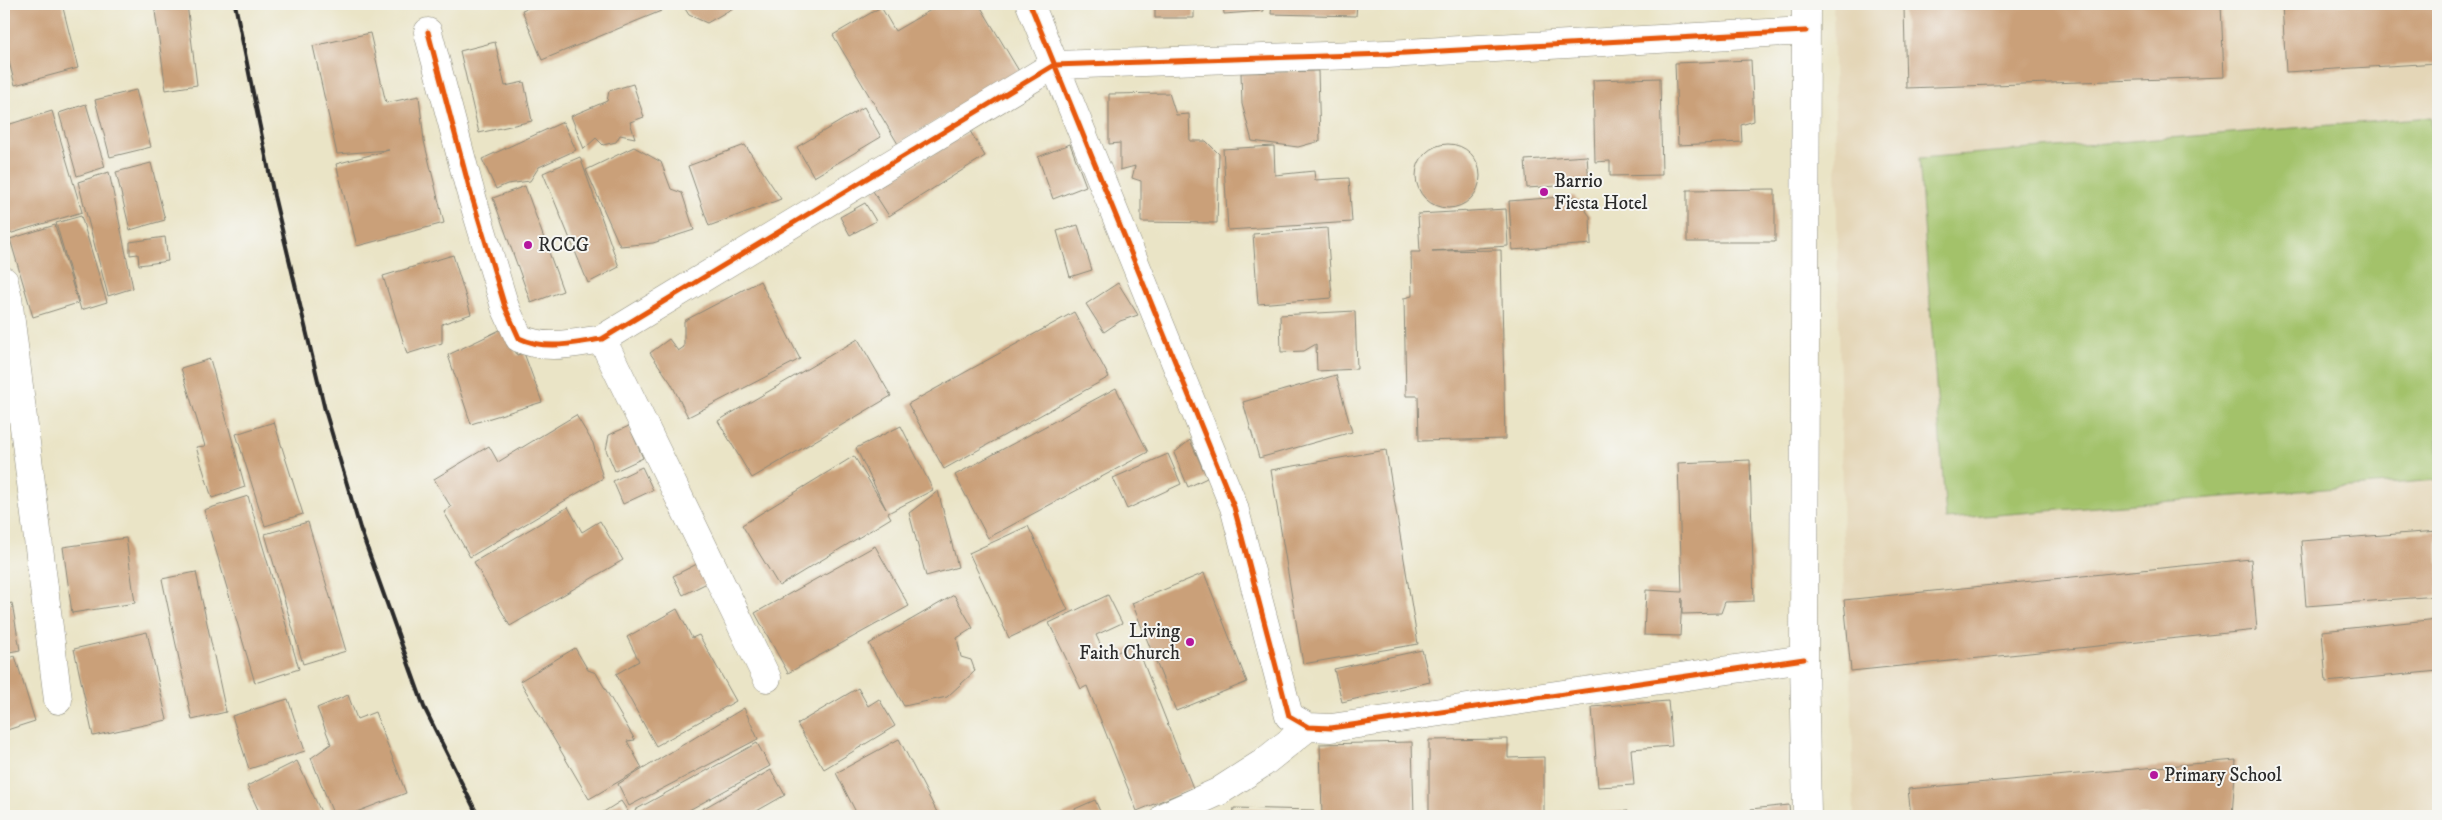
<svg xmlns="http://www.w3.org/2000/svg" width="2442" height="820" font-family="'IM FELL DW Pica',serif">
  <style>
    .built { fill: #e4d6b7 }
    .green { fill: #a3c26a; stroke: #67764a }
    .building { fill: #caa079 }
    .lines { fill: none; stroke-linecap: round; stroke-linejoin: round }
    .minor-casing { stroke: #8a8878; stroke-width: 29 }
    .minor { stroke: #fff; stroke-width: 28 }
    .rail { stroke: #2b2b2b; stroke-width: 4 }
    .cycleway-casing { stroke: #f6f6f2; stroke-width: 8 }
    .cycleway { stroke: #e8590c; stroke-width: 5 }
    .poi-dot { fill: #b5179e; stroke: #f6f6f2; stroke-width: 2 }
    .labels { text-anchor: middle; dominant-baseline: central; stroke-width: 4; stroke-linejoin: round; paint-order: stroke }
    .poi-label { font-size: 19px; fill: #2b2b2b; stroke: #f6f6f2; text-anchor: start }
  </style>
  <rect width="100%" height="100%" fill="#f6f6f2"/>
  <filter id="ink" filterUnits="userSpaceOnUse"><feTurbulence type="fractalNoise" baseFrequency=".02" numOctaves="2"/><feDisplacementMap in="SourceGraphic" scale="10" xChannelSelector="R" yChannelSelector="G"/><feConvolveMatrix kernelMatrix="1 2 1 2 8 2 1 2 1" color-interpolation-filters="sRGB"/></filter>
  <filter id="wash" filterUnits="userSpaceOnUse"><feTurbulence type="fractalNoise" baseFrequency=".0096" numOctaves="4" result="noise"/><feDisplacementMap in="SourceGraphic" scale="20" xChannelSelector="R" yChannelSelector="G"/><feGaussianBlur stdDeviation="1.12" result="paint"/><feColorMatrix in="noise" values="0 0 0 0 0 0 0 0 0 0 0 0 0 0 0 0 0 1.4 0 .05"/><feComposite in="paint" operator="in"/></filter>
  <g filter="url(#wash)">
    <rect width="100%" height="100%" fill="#eae4c6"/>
    <path class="built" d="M1833 4H2438V816H1854L1851 671 1844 600Z"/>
    <path class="green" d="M2431 117 2438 214V480L1946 519 1919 158Z"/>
    <g id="blocks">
      <path class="building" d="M4 4H62L78 68 15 85 4 42Z
        M154 4H187L197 85 166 90Z
        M539 4H658L661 11 542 60 522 10Z
        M682 4H740L707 23 689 15Z
        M941 4H979L1019 71 898 144 833 35 881 7 895 31Z
        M1155 4H1194V18H1155Z
        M1223 4H1262L1263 11 1224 14Z
        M1272 4H1357L1356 16 1271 14Z
        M2027 4H2221L2224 77 1906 88 1904 8Z
        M2282 4H2438V63L2286 72Z
        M370 33 386 103 419 96 424 141 444 223 357 246 336 164 389 150 337 154 313 46Z
        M495 42 505 86 524 82 532 121 479 133 460 51Z
        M1751 60 1754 121 1741 125 1742 142 1678 145 1675 63Z
        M1318 71 1320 141 1298 147 1252 141 1242 104 1241 73Z
        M1660 78 1662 175 1610 176V161L1595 162 1593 80Z
        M633 84 644 117 630 122 635 138 620 135 616 142 603 145 596 138 584 149 571 116 607 101 609 91Z
        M136 90 151 147 110 157 95 100Z
        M1169 93 1176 115 1189 114 1190 141H1206L1219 154 1217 223 1141 222V181L1132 178 1135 166 1120 170V143L1109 144V94Z
        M86 104 105 167 77 176 59 113Z
        M864 107 881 137 814 177 797 147Z
        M52 111 82 212 9 234 4 217V126Z
        M563 122 576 150 539 167 530 181 507 184 496 189 482 159Z
        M970 131 985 156 889 216 873 191Z
        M1070 144 1086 186 1053 199 1038 157Z
        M1416 176a32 32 0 1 1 64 0a32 32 0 1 1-64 0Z
        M745 145 781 199 709 226 688 166Z
        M1274 146 1275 175 1314 171 1315 180 1349 178 1352 222 1228 230 1223 149Z
        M634 147 661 162 671 189 682 193 694 230 653 243 620 246 586 170Z
        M1587 156 1589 184 1527 188 1525 160Z
        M580 157 619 267 588 283 543 173Z
        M151 163 165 220 130 230 116 172Z
        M109 172 133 288 108 296 78 182Z
        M525 186 563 291 531 303 493 198Z
        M1775 189V242H1687V190Z
        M1574 196 1590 216 1591 244 1512 250 1509 201Z
        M865 203 876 221 850 235 840 217Z
        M1506 209 1508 246 1432 251 1501 250 1505 439 1419 441 1418 396H1406L1404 298 1412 296 1411 252H1420L1418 214Z
        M81 216 107 302 81 310 56 223Z
        M55 225 78 303 33 317 10 239Z
        M1078 225 1092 270 1070 277 1057 231Z
        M1327 228 1332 298 1258 304 1253 234Z
        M165 237 168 261 139 265 138 254 130 255V242Z
        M453 255 471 314 442 324V343L407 354 383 276Z
        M760 281 800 359 688 417 671 383 650 353 669 339 678 351 684 347V321Z
        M1118 283 1138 315 1120 321 1104 332 1086 304Z
        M1355 311 1357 369 1317 371 1316 344 1304 351 1281 352 1280 315Z
        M1074 312 1109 377 944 469 908 404Z
        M504 328 517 355 524 353 542 402 471 424 448 355Z
        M858 339 891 396 752 478 718 421Z
        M210 359 245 487 212 498 196 447 205 446 181 368Z
        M1336 375 1352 432 1259 458 1243 402Z
        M1116 388 1148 452 988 538 955 475Z
        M576 415 593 443 603 478 470 557 444 512 451 507 434 479 489 446 498 462Z
        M274 422 303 514 265 526 236 434Z
        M629 426 643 458 615 471 606 450 609 435Z
        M901 426 933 490 888 513 891 518 779 586 742 525 854 456 886 509 856 448Z
        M1190 440 1207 478 1188 487 1174 453Z
        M1386 450 1418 644 1303 664 1271 470Z
        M1168 454 1181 484 1127 509 1113 478Z
        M1750 460 1754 601 1725 602 1721 613 1682 614V598L1680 636 1644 635 1646 590 1682 592 1678 463Z
        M642 467 653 490 623 504 613 481Z
        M938 491 958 567 926 576 909 513Z
        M248 496 299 669 255 683 204 510Z
        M568 507 582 532 600 521 623 560 510 626 474 562Z
        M308 522 346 651 303 664 265 534Z
        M1028 526 1068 610 1009 638 969 553Z
        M2438 531V596L2306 606 2301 541Z
        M126 538 135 603 72 613 63 547Z
        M875 546 909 606 788 673 755 613Z
        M2251 559 2257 630 1851 671 1844 600Z
        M697 564 707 583 683 595 673 576Z
        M196 572 226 712 192 720 162 579Z
        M1204 573 1247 682 1176 711 1132 603Z
        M954 595 973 628 957 638 961 657 971 660 975 671 947 697 904 706 869 644Z
        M1108 595 1122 623 1096 635 1106 657 1136 644 1193 788 1137 811 1087 686 1081 689 1049 623Z
        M12 603 20 650 4 653V605Z
        M677 609 692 638 699 635 736 701 656 746 616 674 639 661 627 637Z
        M2438 619V671L2326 682 2322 631Z
        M147 632 167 720 93 736 74 649Z
        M575 648 588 670 596 673 635 740 627 741 642 768 589 799 520 681Z
        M1422 650 1430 682 1342 702 1334 669Z
        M15 656 35 721 4 731V659Z
        M858 688 868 706 879 699 895 726 824 769 797 724Z
        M348 695 357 719 375 712 406 793 346 816H334L311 758 331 744 317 708Z
        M288 699 305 751 249 769 232 716Z
        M1668 701 1672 746 1631 749 1634 785 1598 787 1592 707Z
        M744 708 758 739 629 806 618 784Z
        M899 739 939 816H858L836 773Z
        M1508 739V758L1544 757V816H1429V740Z
        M1412 742 1414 816H1322L1320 744Z
        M757 743 770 766 678 816H638L635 810Z
        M2236 760 2232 816H1911L1908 789Z
        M297 761 323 816H261L247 786Z
        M771 770 785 795 748 816H690Z
        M1095 800 1102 816H1059Z
        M621 801 631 816H597Z
        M1789 805 1790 816H1752L1751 809Z
        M1234 808 1314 810V816H1233Z
        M1628 811V816H1593L1592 813Z"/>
    </g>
  </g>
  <g filter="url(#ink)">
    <use href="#blocks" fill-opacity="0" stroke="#8a8878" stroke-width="1"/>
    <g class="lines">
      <defs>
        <path id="minor" d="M1030 4 1234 507 1289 716 1308 727 1331 728 1804 659
          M1806 4 1804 659 1807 816
          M428 32 469 187 505 307 519 338C546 351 574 343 602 339L1054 65 1387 54 1806 31
          M4 281 8 298 58 700
          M602 339 767 678
          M1165 816 1218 792 1263 763 1308 727"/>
      </defs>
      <use href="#minor" class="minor-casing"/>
      <use href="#minor" class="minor"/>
      <path class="rail" d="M235 4 274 196 325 410 360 528 424 707 478 816"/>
      <defs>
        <path id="cycleway" d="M1030 4 1234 507 1289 716 1308 727 1331 728 1804 659
          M428 32 469 187 505 307 519 338C546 351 574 343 602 339L1054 65 1387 54 1806 31"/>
      </defs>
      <use href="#cycleway" class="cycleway-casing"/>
      <use href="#cycleway" class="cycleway"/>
    </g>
  </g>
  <g class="poi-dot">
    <circle cx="1544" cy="192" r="5"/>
    <circle cx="528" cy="245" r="5"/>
    <circle cx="1190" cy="642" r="5"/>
    <circle cx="2154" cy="775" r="5"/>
  </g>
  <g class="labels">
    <g class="poi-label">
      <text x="1554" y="181">Barrio<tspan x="1554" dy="22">Fiesta Hotel</tspan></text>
      <text x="538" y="245">RCCG</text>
      <text x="1180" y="631" text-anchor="end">Living<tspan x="1180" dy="22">Faith Church</tspan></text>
      <text x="2164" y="775">Primary School</text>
    </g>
  </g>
  <rect width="2442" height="820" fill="none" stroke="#f6f6f2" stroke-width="20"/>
</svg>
